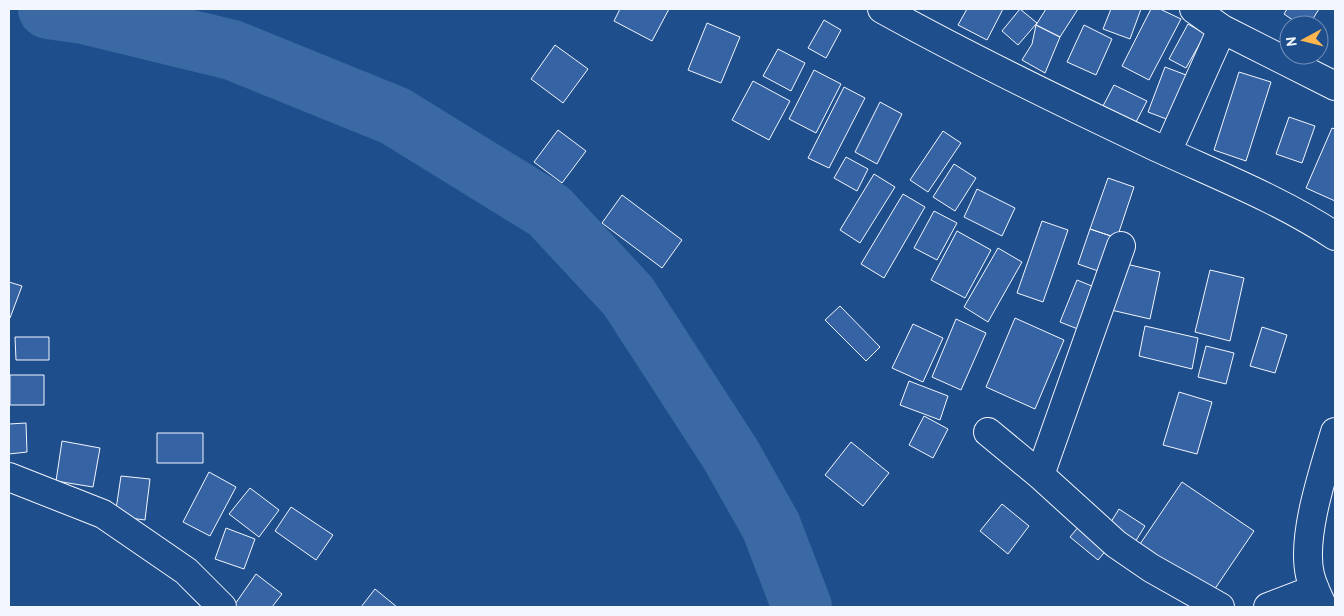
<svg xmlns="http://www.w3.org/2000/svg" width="1344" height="616" font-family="Overpass,sans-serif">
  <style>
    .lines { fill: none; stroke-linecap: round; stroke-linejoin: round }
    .river { stroke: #3b69a3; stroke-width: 60 }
    .building { fill: #3563a3; stroke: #f2f6ff }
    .minor-casing { stroke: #f2f6ff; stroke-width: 30 }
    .minor { stroke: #1f4e8c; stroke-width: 28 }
  </style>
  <rect width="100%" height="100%" fill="#1f4e8c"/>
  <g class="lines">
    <path class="river" d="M48 9 84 14 232 50 395 116 549 211 628 296 731 455 771 526 802 607"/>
  </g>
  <path class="building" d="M620 9H669L652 41 614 21Z
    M967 9H1003L987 40 958 25Z
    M1020 9 1037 23 1018 45 1002 31Z
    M1046 9H1078L1060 37 1036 25Z
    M1111 9H1141L1130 39 1103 29Z
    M1151 9H1160L1181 19 1149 80 1122 66Z
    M1287 9H1319L1309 25H1300L1284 14Z
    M824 20 841 30 826 58 808 48Z
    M707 23 740 37 721 83 688 70Z
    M1188 24 1205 34 1186 68 1169 59Z
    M1036 25 1060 37 1045 73 1022 60 1032 44Z
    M1084 25 1112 39 1096 75 1067 62Z
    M555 45 588 69 563 103 531 79Z
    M778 49 805 63 791 91 763 76Z
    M1165 67 1194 78 1177 123 1148 112Z
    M814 70 841 84 816 133 789 119Z
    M1239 72 1271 82 1246 161 1214 150Z
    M753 81 790 101 769 140 732 120Z
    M1114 85 1147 101 1136 122 1103 106Z
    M844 87 865 98 829 168 808 158Z
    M880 102 902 114 877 164 855 152Z
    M1289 117 1315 126 1302 163 1276 154Z
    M1332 128 1335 129V201L1306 188Z
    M558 130 586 151 562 183 534 162Z
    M943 131 961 143 928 192 910 180Z
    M846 157 868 169 857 191 834 178Z
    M954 164 976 178 955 211 933 197Z
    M874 174 895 187 860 243 840 230Z
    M1108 178 1134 187 1117 238 1090 229Z
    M977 189 1015 208 1002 236 964 217Z
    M903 194 925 207 884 278 861 264Z
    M622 195 682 240 662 268 602 223Z
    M934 211 957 223 937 260 914 248Z
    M1042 221 1068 230 1043 302 1017 293Z
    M1090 229 1117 238 1104 273 1078 264Z
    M957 231 991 250 965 298 931 280Z
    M998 248 1022 262 988 322 964 307Z
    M1122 263 1160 272 1150 319 1111 310Z
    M1210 270 1244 278 1230 341 1195 332Z
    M1077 280 1104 291 1088 333 1060 322Z
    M9 282 22 286 10 318 9 317Z
    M840 306 880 347 866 361 825 320Z
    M1015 318 1064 340 1035 409 986 387Z
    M956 319 986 333 961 390 932 377Z
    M913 324 943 338 923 382 892 368Z
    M1145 326 1198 338 1192 369 1139 356Z
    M1262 327 1287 335 1275 373 1250 366Z
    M15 337H49V360H16Z
    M1206 346 1234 353 1226 384 1198 377Z
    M10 375H44V405H10Z
    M909 381 948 396 940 420 900 405Z
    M1179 392 1212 402 1197 454 1163 445Z
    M924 416 948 429 933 458 909 445Z
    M26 423 27 452 9 454V424Z
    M157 433H203V463H157Z
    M62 441 100 448 93 487 56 481Z
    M851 442 889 473 863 506 825 475Z
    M209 472 236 487 210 536 183 522Z
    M121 476 150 479 145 520 115 516Z
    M1182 482 1254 531 1210 596 1138 547Z
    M250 488 279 510 259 537 229 514Z
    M1002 504 1029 526 1008 554 980 531Z
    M291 507 333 535 316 560 275 531Z
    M1119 509 1145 526 1132 547 1106 530Z
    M1085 519 1113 542 1098 560 1070 537Z
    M226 528 255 539 244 569 215 559Z
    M256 574 282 594 272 607H233Z
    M375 589 397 607H361Z"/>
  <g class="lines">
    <defs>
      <path id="minor" d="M882 9C970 58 1061 102 1152 145 1214 174 1279 199 1335 236
        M1194 9 1222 29 1335 86
        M1167 152 1222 29
        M988 432 1040 475 1116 544 1151 568 1220 607
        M1040 475 1121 246
        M9 477 103 514 186 571 222 607
        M1268 607 1315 589
        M1323 607C1318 597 1313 587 1310 575 1301 536 1324 470 1335 432"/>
    </defs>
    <use href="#minor" class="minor-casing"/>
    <use href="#minor" class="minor"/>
  </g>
  <rect width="1344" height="616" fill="none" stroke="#f2f6ff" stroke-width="20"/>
  <g transform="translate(1304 40) rotate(263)"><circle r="24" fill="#1f4e8c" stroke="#7391ba"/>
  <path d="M0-4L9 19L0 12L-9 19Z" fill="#ffb74d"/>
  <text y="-8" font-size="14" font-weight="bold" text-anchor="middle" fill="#f2f6ff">N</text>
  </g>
</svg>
